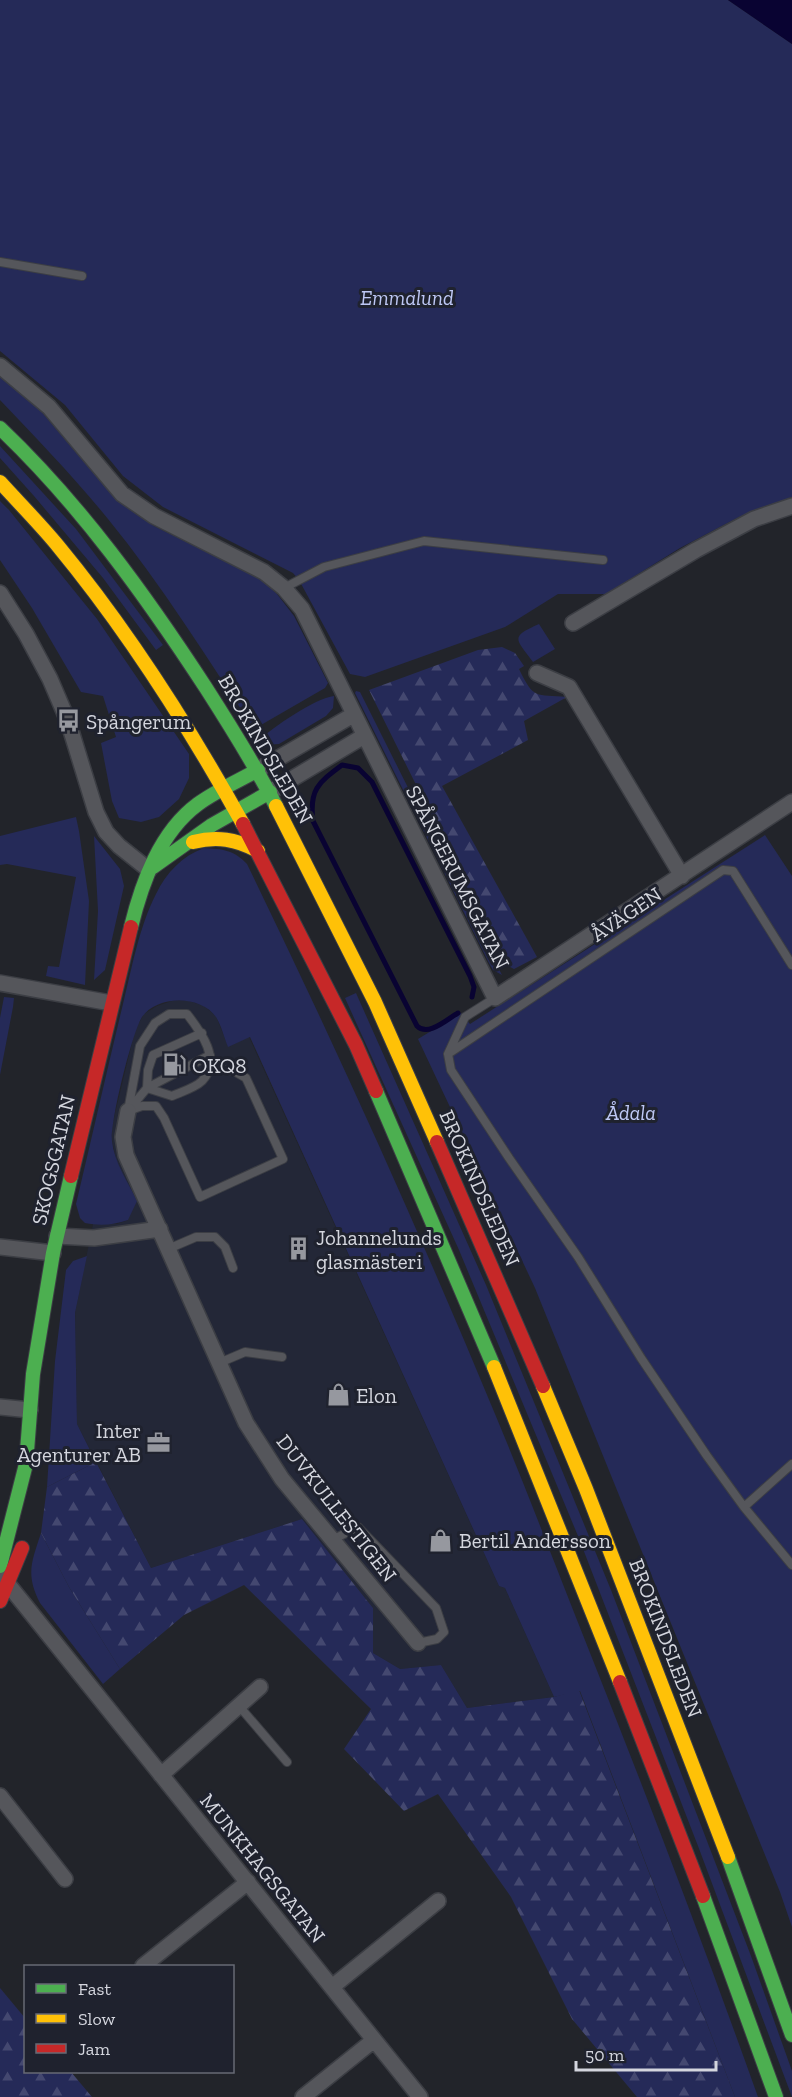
<svg xmlns="http://www.w3.org/2000/svg" width="792" height="2097" font-family="'Zilla Slab',serif">
  <style>
    .built { fill: #232737 }
    .green { fill: #252a58 }
    .forest { fill: url(#forest-firs) }
    .water { fill: #090332 }
    .lines { fill: none; stroke-linecap: round; stroke-linejoin: round }
    .stream { stroke: #090332; stroke-width: 5 }
    .lane-casing { stroke: #3c3e44; stroke-width: 10 }
    .street-casing { stroke: #3c3e44; stroke-width: 18 }
    .fast-casing { stroke: #3c3e44; stroke-width: 16 }
    .slow-casing { stroke: #3c3e44; stroke-width: 16 }
    .jam-casing { stroke: #3c3e44; stroke-width: 16 }
    .lane { stroke: #55565b; stroke-width: 8 }
    .street { stroke: #55565b; stroke-width: 15 }
    .fast { stroke: #4caf50; stroke-width: 14 }
    .slow { stroke: #ffc107; stroke-width: 14 }
    .jam { stroke: #c62828; stroke-width: 14 }
    .labels { text-anchor: middle; dominant-baseline: central; stroke-width: 6; stroke-linejoin: round; paint-order: stroke }
    .park-label { font-size: 21px; font-style: italic; fill: #bec8f5; stroke: #1f222e }
    .poi-label { font-size: 21px; fill: #d4d6de; stroke: #1f222e; text-anchor: start }
    .street-label { font-size: 21px; fill: #d4d6de; stroke: #1f222e }
  </style>
  <defs>
    <pattern id="forest-firs" width="22" height="20" patternUnits="userSpaceOnUse" patternTransform="scale(1.5)"><rect width="22" height="20" fill="#252a58"/><path d="M5 1l3.5 6h-7zM16 11l3.5 6h-7z" fill="#444870"/></pattern>
  </defs>
  <rect width="100%" height="100%" fill="#22242a"/>
  <path class="built" d="M172 1001H190L204 1006 216 1016 228 1046 249 1037 499 1586 505 1588 554 1697 467 1708 441 1665 400 1669 373 1653V1608L302 1519 151 1568 77 1424 75 1313 93 1224H117L128 1220 112 1140V1126L135 1030 144 1014 157 1006Z"/>
  <path class="green" d="M0 0H728L792 44V497L739 517 680 548 606 594H558L505 627 365 677 350 674 299 580 293 573 163 507 123 476 65 405 0 351Z
    M0 376 40 410 101 482 125 506 154 526 261 579 277 594 294 616 328 683 325 688 254 729C207 658 162 585 108 519 74 477 37 439 0 400Z
    M0 446 76 529 163 645 156 650 103 578 34 496 0 458Z
    M0 501 9 510 97 619 189 754V778L179 799 159 817 141 822 119 818 112 801 101 743 116 737 103 696 81 692 32 608 0 560Z
    M539 624 555 649 533 662C515 638 510 637 539 624Z
    M356 691 360 692 502 975 493 970 489 963 355 693Z
    M334 696 333 708 326 716 279 744 266 745 258 741C272 728 315 698 334 696Z
    M76 817 79 831 89 901 85 985 46 976 48 966 59 967 76 877 7 864 0 865V836Z
    M765 835 792 876V1927L780 1892 535 1288 418 1039 461 1013 470 1024Z
    M94 836 120 869 124 886 105 970 94 980 98 911Z
    M204 848C223 849 234 850 247 864 335 1045 418 1228 495 1414 524 1483 550 1552 577 1620 640 1778 701 1937 758 2097H735L580 1691 554 1697 505 1588 499 1586 250 1037 228 1047C224 1037 221 1025 216 1017 201 995 157 995 142 1017 132 1033 110 1122 112 1141 114 1162 128 1182 137 1201L128 1220C114 1225 100 1226 85 1223L80 1218 76 1204C92 1137 107 1070 123 1004 132 968 139 927 156 894 166 873 182 856 204 848Z
    M356 993 486 1285 611 1590 751 1956 792 2071V2097L698 1846 578 1536 459 1250 345 998Z
    M4 997 14 998 13 1007 0 1075V1018Z
    M87 1256 75 1313 77 1424 96 1462 47 1487 55 1361 66 1270 73 1261Z
    M41 1533 69 1587 120 1669 103 1684 40 1603C25 1574 32 1561 41 1533Z"/>
  <path class="forest" d="M502 647 515 653 524 666 519 669C534 700 535 694 567 697L524 721 528 740 442 786 537 957 514 969 505 964 369 690 478 650Z
    M96 1462 151 1568 302 1519 373 1608V1653L400 1669 441 1665 467 1708 554 1697 579 1690 735 2097H637L572 2019 511 1897 438 1794 404 1811 344 1749 371 1709 244 1585 184 1615 120 1669 69 1587 41 1533 47 1487Z
    M0 1988 25 2018 26 2072H71L92 2097H0Z"/>
  <path class="water" d="M728 0H792V44Z"/>
  <g class="lines">
    <path class="stream" d="M458 1013C446 1020 428 1037 417 1026L313 821C309 790 318 783 342 765L358 768 372 782 470 976 474 987 472 997"/>
    <defs>
      <path id="lane" d="M0 262 82 276
        M284 588 324 567 424 541 603 560
        M495 998 465 1017 448 1054 451 1070 509 1158 578 1257 641 1358 707 1456 744 1507 792 1565
        M169 1014H187C201 1032 222 1060 202 1081 195 1088 181 1092 172 1096L147 1088 128 1111 140 1046 155 1023Z
        M448 1054 723 870 733 871 792 965
        M147 1088 148 1070 153 1055 202 1033
        M147 1088 210 1055
        M128 1111 142 1106H156L164 1118 200 1197 283 1159 246 1078 234 1071 210 1069
        M168 1249 196 1237H215L225 1247 233 1268
        M219 1363 245 1352 282 1357
        M744 1507 792 1464
        M334 1539 358 1527 436 1608 444 1632 437 1639 418 1643
        M239 1706 287 1762"/>
      <path id="street" d="M0 366 49 407 122 494 154 516 264 572 284 588 302 609 495 998 792 802
        M0 593 26 634 50 679 68 721 96 812 106 832 119 846 149 870
        M573 623 696 550 754 519 792 506
        M537 673 569 687 682 876
        M258 770 353 715
        M270 792 364 736
        M0 983 111 1003
        M128 1111 123 1137 126 1155 246 1423 282 1479 418 1643
        M57 1236 94 1238 160 1229
        M0 1247 53 1253
        M0 1407 30 1410
        M3 1578 420 2097
        M161 1775 260 1687
        M0 1796 65 1879
        M143 1966 248 1882
        M332 1987 438 1901
        M303 2097 374 2040"/>
      <path id="fast" d="M0 428C80 504 146 596 206 688 231 727 255 765 276 806
        M153 867 212 825 270 792
        M131 927C142 882 160 832 198 804 216 791 238 781 258 770
        M376 1091 494 1367
        M0 1566 26 1464 33 1374 53 1253 71 1176
        M728 1857 792 2035
        M703 1896 776 2097"/>
      <path id="slow" d="M0 482C19 503 40 524 58 546 129 632 189 727 243 824
        M276 806 375 1002 437 1142
        M193 842C217 836 236 839 258 851
        M494 1367 620 1682
        M543 1386 586 1489 728 1857"/>
      <path id="jam" d="M243 824 356 1045 376 1091
        M437 1142 543 1386
        M71 1176 131 927
        M0 1601 22 1548
        M620 1682 703 1896"/>
    </defs>
    <use href="#lane" class="lane-casing"/>
    <use href="#street" class="street-casing"/>
    <use href="#fast" class="fast-casing"/>
    <use href="#slow" class="slow-casing"/>
    <use href="#jam" class="jam-casing"/>
    <use href="#lane" class="lane"/>
    <use href="#street" class="street"/>
    <use href="#fast" class="fast"/>
    <use href="#slow" class="slow"/>
    <use href="#jam" class="jam"/>
  </g>
  <defs>
    <symbol id="bus-bare" viewBox="-9 -9 18 18"><path d="M-5-6H5V4H4V6H2V4H-2V6H-4V4H-5ZM-3.5-4V0h7V-4ZM-3.5 1.2v1.5H-2V1.2ZM2 1.2v1.5H3.5V1.2Z" fill="#96989f" stroke="#1f222e" stroke-width="2.5" paint-order="stroke"/></symbol>
    <symbol id="fuel-bare" viewBox="-9 -9 18 18"><path d="M-5.5-6h7V0h2V4h1.3V-2.5L3-4.5l.8-.8L6-3V5H2.5V1h-1V6h-7ZM-4.2-4.7v3.2H.2V-4.7Z" fill="#96989f" stroke="#1f222e" stroke-width="2.5" paint-order="stroke"/></symbol>
    <symbol id="building-bare" viewBox="-9 -9 18 18"><path d="M-4-6H4V6H1V3H-1V6H-4ZM-2.5-4.3h1.7v1.8h-1.7ZM.8-4.3h1.7v1.8H.8ZM-2.5-1h1.7V.8h-1.7ZM.8-1h1.7V.8H.8Z" fill="#96989f" stroke="#1f222e" stroke-width="2.5" paint-order="stroke"/></symbol>
    <symbol id="shop-bare" viewBox="-9 -9 18 18"><path d="M-5-2.5h2.3a2.7 3.5 0 0 1 5.4 0H5L5.5 6h-11ZM-1.5-2.5h3a1.5 2.3 0 0 0-3 0Z" fill="#96989f" stroke="#1f222e" stroke-width="2.5" paint-order="stroke"/></symbol>
    <symbol id="office-bare" viewBox="-9 -9 18 18"><path d="M-6-3h4V-5.5h4V-3h4V5H-6ZM-1-4.5V-3h2v-1.5ZM-6 0V1H6V0Z" fill="#96989f" stroke="#1f222e" stroke-width="2.5" paint-order="stroke"/></symbol>
  </defs>
  <g fill-rule="evenodd">
    <use href="#bus-bare" x="52" y="704" width="33" height="33"/>
    <use href="#fuel-bare" x="158" y="1048" width="33" height="33"/>
    <use href="#building-bare" x="282" y="1232" width="33" height="33"/>
    <use href="#shop-bare" x="322" y="1378" width="33" height="33"/>
    <use href="#office-bare" x="142" y="1426" width="33" height="33"/>
    <use href="#shop-bare" x="424" y="1524" width="33" height="33"/>
  </g>
  <g class="labels">
    <g class="park-label">
      <text x="407" y="297">Emmalund</text>
      <text x="631" y="1112">Ådala</text>
    </g>
    <g class="poi-label">
      <text x="86" y="721">Spångerum</text>
      <text x="192" y="1065">OKQ8</text>
      <text x="316" y="1237">Johannelunds<tspan x="316" dy="24">glasmästeri</tspan></text>
      <text x="356" y="1395">Elon</text>
      <text x="141" y="1430" text-anchor="end">Inter<tspan x="141" dy="24">Agenturer AB</tspan></text>
      <text x="459" y="1540">Bertil Andersson</text>
    </g>
    <g class="street-label">
      <text transform="translate(266 749) rotate(60)">BROKINDSLEDEN</text>
      <text transform="translate(458 877) rotate(63)">SPÅNGERUMSGATAN</text>
      <text transform="translate(626 914) rotate(-34)">ÅVÄGEN</text>
      <text transform="translate(53 1160) rotate(-77)">SKOGSGATAN</text>
      <text transform="translate(480 1188) rotate(66)">BROKINDSLEDEN</text>
      <text transform="translate(337 1508) rotate(52)">DUVKULLESTIGEN</text>
      <text transform="translate(666 1638) rotate(69)">BROKINDSLEDEN</text>
      <text transform="translate(263 1868) rotate(51)">MUNKHAGSGATAN</text>
    </g>
  </g>
  <rect x="24" y="1965" width="210" height="108" fill="#1f222e" stroke="#676a74" stroke-width="1.5"/>
  <rect x="36" y="1984" width="30" height="9" fill="#4caf50" stroke="#676a74" stroke-width="1.5"/>
  <text x="78" y="1995" font-size="18" fill="#d4d6de">Fast</text>
  <rect x="36" y="2014" width="30" height="9" fill="#ffc107" stroke="#676a74" stroke-width="1.5"/>
  <text x="78" y="2025" font-size="18" fill="#d4d6de">Slow</text>
  <rect x="36" y="2044" width="30" height="9" fill="#c62828" stroke="#676a74" stroke-width="1.5"/>
  <text x="78" y="2055" font-size="18" fill="#d4d6de">Jam</text>
  <path d="M576 2061v9h140v-9" fill="none" stroke="#d4d6de" stroke-width="3"/>
  <text x="585" y="2061" font-size="18" fill="#d4d6de" stroke="#1f222e" stroke-width="4.5" paint-order="stroke">50 m</text>
</svg>
